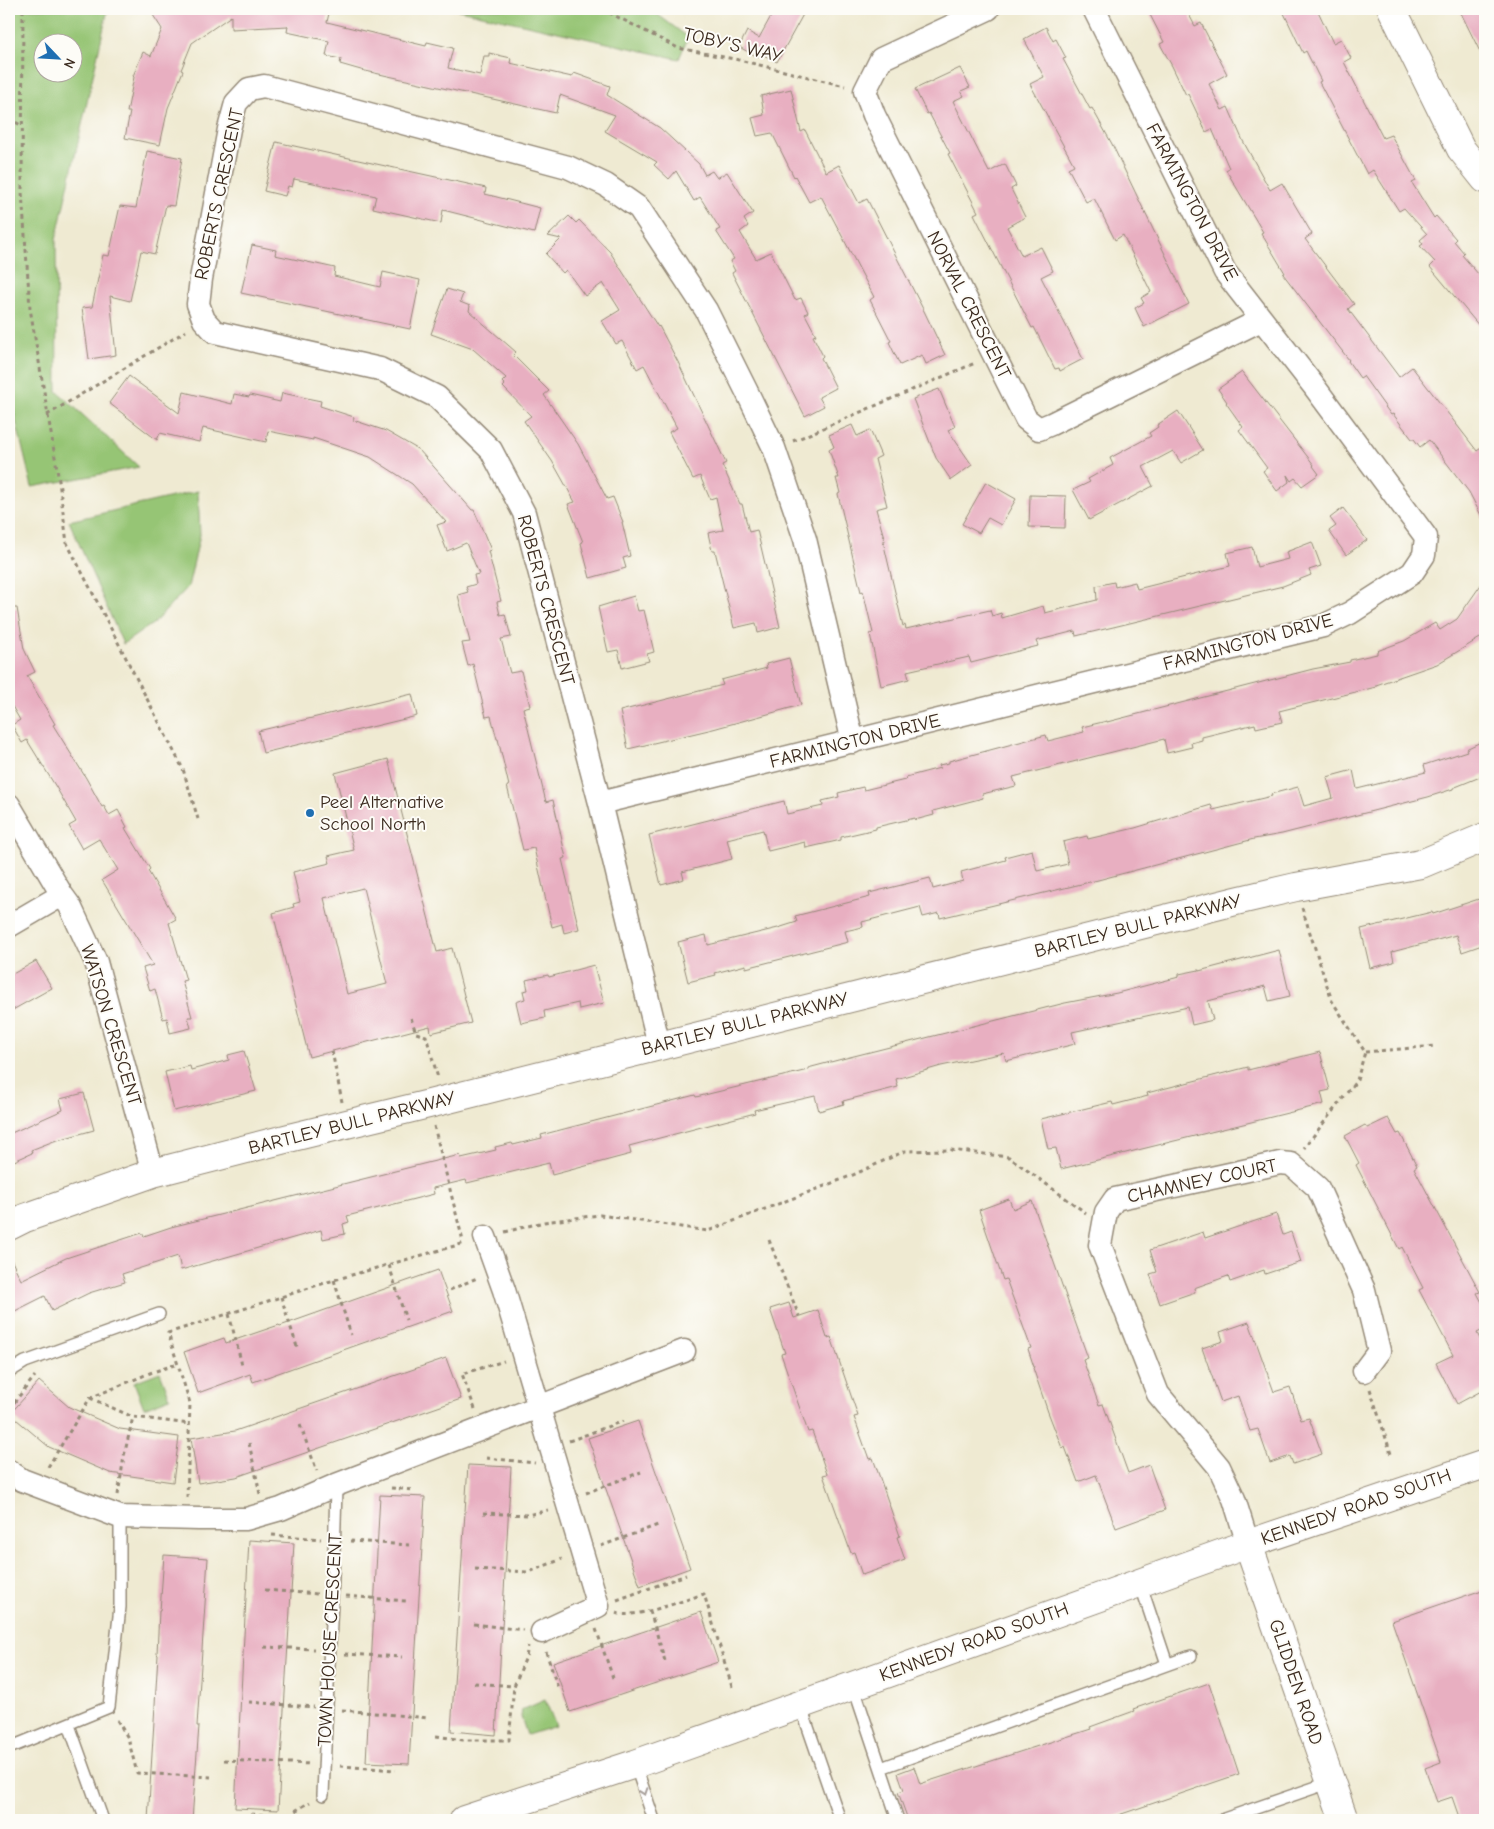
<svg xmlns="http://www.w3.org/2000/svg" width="1494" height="1829" font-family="'Comic Neue',sans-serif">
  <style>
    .green { fill: #96c574; stroke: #687849; fill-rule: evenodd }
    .building { fill: #e8afc1; fill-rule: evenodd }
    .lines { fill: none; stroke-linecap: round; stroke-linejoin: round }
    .service-casing { stroke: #958a78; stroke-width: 14 }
    .minor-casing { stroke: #958a78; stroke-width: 25 }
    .tertiary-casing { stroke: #958a78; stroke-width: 30 }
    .secondary-casing { stroke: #958a78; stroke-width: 30 }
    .path { stroke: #958a78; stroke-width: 3; stroke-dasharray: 4 4; stroke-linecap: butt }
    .service { stroke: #fff; stroke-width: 11 }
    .minor { stroke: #fff; stroke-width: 22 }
    .tertiary { stroke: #fff; stroke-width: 28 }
    .secondary { stroke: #fff; stroke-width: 28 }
    .oneway { stroke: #a79f9a }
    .poi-dot { fill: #1f6fb2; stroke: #fdfcf7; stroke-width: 2 }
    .labels { text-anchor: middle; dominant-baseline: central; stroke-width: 4; stroke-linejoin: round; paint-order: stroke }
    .street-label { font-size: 19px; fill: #3b2a1e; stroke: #fdfcf7 }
    .poi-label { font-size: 19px; fill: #3b2a1e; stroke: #fdfcf7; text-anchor: start }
  </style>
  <rect width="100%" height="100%" fill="#fdfcf7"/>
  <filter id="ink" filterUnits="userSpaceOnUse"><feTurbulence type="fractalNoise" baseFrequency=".02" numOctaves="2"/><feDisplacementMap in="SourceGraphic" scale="10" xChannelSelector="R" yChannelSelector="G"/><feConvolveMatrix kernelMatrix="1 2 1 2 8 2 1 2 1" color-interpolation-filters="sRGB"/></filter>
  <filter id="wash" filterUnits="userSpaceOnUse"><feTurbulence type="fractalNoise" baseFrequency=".0096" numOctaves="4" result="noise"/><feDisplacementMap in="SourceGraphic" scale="20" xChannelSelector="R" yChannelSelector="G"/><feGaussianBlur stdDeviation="1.12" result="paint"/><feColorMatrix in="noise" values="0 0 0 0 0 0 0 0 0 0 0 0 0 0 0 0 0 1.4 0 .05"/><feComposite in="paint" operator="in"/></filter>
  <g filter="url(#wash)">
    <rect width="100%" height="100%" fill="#efead2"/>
    <path class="green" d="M9 9H108L56 240 57 391 139 467 32 487 15 417 9 378ZM42 42H72V72H42Z
      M455 9H650L688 37 679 59Z
      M198 491 200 535 188 587 154 623 123 644 69 521Z
      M160 1372 170 1398 144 1408 134 1382Z
      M545 1700 556 1726 527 1735 521 1717 522 1710Z"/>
    <g id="blocks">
      <path class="building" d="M162 9H330L327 22 426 46 427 42 453 48 448 68 480 75 484 56H489V53L511 58 510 63 572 77 574 73 610 86 607 95 660 128 699 164 705 175 712 171 717 178 727 172 753 213 744 219 748 226 740 232 756 259 771 252 795 300 801 298 808 312 805 314 816 335 813 336 823 356 821 358 836 388 819 397 824 406 805 416 732 273 735 271 730 261 734 259 716 231 720 229 700 197 694 201 676 171 669 179 654 165 657 162 605 131 615 115 560 95 556 113 361 70 340 64 341 59 326 56 329 41 287 32 288 26 231 29V16L192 43 181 70 183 71 168 108 160 145 125 138 130 112H127L134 77 133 76 143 52 151 56 162 29 153 15Z
        M775 9H806L777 62 760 53 758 57 739 47 747 31 759 38Z
        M1147 9H1186L1195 26 1201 23 1227 74 1209 84 1222 110 1228 107 1243 141 1270 190 1282 183 1312 234 1305 239 1354 304 1348 309 1399 377 1412 367 1477 451 1485 445V523L1469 492 1429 440 1420 447 1414 439H1412L1393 414 1391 415 1363 376 1360 378 1348 361 1349 360 1283 274 1285 273 1261 233 1263 232 1226 170 1229 168 1212 129 1206 132 1188 94 1186 95 1172 66 1160 44 1164 42Z
        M1282 9H1317L1333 43 1341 39 1351 58 1344 62 1383 138 1391 135 1416 181 1412 183 1434 218 1436 216 1456 239 1454 241 1464 253 1462 255 1485 282V333L1430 267 1435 262 1420 246 1423 244 1420 240 1427 234 1404 208 1399 211 1373 170 1367 174 1319 82 1321 81 1306 51 1303 53Z
        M1459 9H1485V62Z
        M1046 27 1053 41 1056 39 1066 58 1063 59 1090 109 1092 108 1112 144 1189 304 1144 327 1135 308 1144 303 1141 298 1151 292 1123 235 1115 240 1094 198 1086 202 1068 168 1074 165 1030 84 1044 77 1024 39Z
        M960 68 970 87 961 91 964 96 953 101 989 172 1005 164 1016 186 1011 189 1025 217 1007 227 1022 256 1041 247 1053 271 1041 277 1083 359 1060 371 1059 368 1055 369 1034 327 1032 328 974 214 978 212 948 154 950 153 929 113 927 114 915 89Z
        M791 89 801 132 805 130 826 172 839 165 859 203 867 199 925 313 945 355 926 364 922 355 900 365 889 342 891 341 870 300 874 297 821 196 809 202 795 176 794 177 772 133 757 136 752 118 764 115 761 96Z
        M276 142 486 188 485 194 540 208 534 233 443 210 441 223 373 208 376 196 294 179 292 187 288 186 285 196 264 191Z
        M147 151 182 158 174 206 166 205 155 254 141 251 130 301 110 296 116 355 89 359 82 308 92 307 103 255 109 256 120 206 136 208Z
        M569 216 576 223 579 220 610 252 658 327 659 326 678 362 726 463 722 465 740 504H742L749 532 757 530 780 627 758 633 756 623 734 628 715 551H712L708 533 723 530 716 497 710 499 700 476 693 479 669 432 677 428 644 365 637 369 622 341 616 344 602 321 620 310 603 283 585 296 566 270 563 273 546 254 561 239 548 236Z
        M252 245 276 250 275 255 335 268 334 276 380 287 383 272 420 280 410 329 241 293Z
        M447 289 463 294 460 302 470 306 469 311 516 352 513 355 549 391 544 395 578 444 607 499 613 497 623 522H622L630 556 623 558 626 568 590 578 581 543 583 542 568 504 575 502 552 461 524 421 531 416 503 387 505 385 502 382 506 378 473 349 431 334Z
        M1242 372 1314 465 1313 466 1319 474 1302 486 1295 478 1291 481 1287 475 1289 482 1277 491 1263 471 1267 468 1239 430 1243 427 1226 403 1227 402 1218 389Z
        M129 376 179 413 184 392 232 404 234 394 249 397 250 395 280 402 282 393 321 401 320 406 354 417 353 420 386 431 419 450 472 510H474L491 550 488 551 501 601 497 602 500 615 505 614 511 637 501 639 510 673 521 671 530 706 523 708 546 802 553 800 566 858 562 859 579 929 564 933 562 924 552 927 534 848 523 850 507 786H509L498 739H497L491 716 486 717 473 664 468 666 462 643 470 642 458 595 468 592 466 587 476 584 474 575 479 574 466 543 447 551 437 525 446 522 412 484 370 457 313 438V440L268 431 266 442 203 428 199 442 160 433 157 440 109 403Z
        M939 389 955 427 948 430 972 465 951 480 936 458 913 399Z
        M1178 411 1203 450 1181 463 1173 451 1143 467 1153 486 1089 520 1073 490 1090 482 1088 479 1113 465 1110 458 1151 436 1149 433 1158 427 1157 425Z
        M852 425 857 436 870 430 881 456 875 459 887 506 876 509 885 541H883L903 626 905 625 906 629 990 610 992 616 1001 613 1002 618 1043 606 1045 613 1097 600 1096 586 1114 582 1115 587 1135 582 1137 589 1230 566 1227 553 1252 547 1257 567 1288 559 1286 552 1312 542 1321 566 1309 570 1311 575 1283 586 1076 636 1075 631 1036 641 1038 646 971 663 969 657 907 671 909 679 881 686 870 634 873 633 863 591 861 592 838 494 840 493 836 478H839L829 450 834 447 829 435Z
        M986 482 1016 499 1001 525 988 518 979 533 962 524Z
        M1030 495 1066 496 1065 528 1029 527Z
        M1343 508 1367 540 1346 555 1329 531 1336 526 1330 518Z
        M1485 579V635L1437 664 1376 685V687L1279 711 1282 722 1256 728 1255 724 1202 737V740L1191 743 1192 747 1167 753 1164 739 1013 777 1016 786 982 794 983 798 933 811 934 815 915 820V818L876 827V829L841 837V840L806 848 805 842 768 851 763 830 727 839 732 859 682 872 684 879 661 885 649 835 784 801 787 814 823 806 822 801 839 797 838 793 863 787 864 790 905 780 906 777 940 768 939 765 949 763V761L1046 735 1048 741 1084 732 1082 727 1107 721V722L1313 669 1350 662V660L1377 654V651L1404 641 1435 623 1440 630 1457 619Z
        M634 596 638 611 644 610 654 652 647 654 649 661 622 668 618 650 608 652 598 607Z
        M9 608H17L24 649 35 672 27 676 55 724 53 725 86 778 102 807 104 806 109 815 118 810 127 827 125 828 150 869 148 871 176 919 169 923 186 980 182 981 192 1017H188L191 1028 170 1033 167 1018 163 1019 155 989 150 991 143 968 153 965 102 880 118 870 99 839 82 849 69 826 76 822 56 787 27 740 22 743 12 725 20 720 9 701Z
        M789 658 801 705 713 729 628 749 620 711 723 685 721 680 767 668 766 664Z
        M412 694 417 716 263 753 258 731Z
        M1485 740V775L1453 788V789L1428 797 1282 834 1254 839 1098 880 940 918 939 913 923 917 920 907 862 922 863 927 845 931 848 942 746 968V965L715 973 716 975 688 982 678 942 706 935 708 945 778 928 797 922 795 916 870 897 869 893 930 878 933 889 963 881 961 872 1006 860 1005 857 1032 850 1037 871 1068 864 1063 842 1087 836 1088 839 1135 828 1211 805 1213 810 1272 796 1271 794 1298 787 1304 806 1333 798 1327 777 1353 770 1357 789 1426 772 1424 765 1467 751 1466 749Z
        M388 759 437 952 452 948 471 1023 431 1033 430 1026 309 1057 273 913 294 907 293 904 300 902 293 872 330 863 328 856 354 850 335 773ZM363 888 387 984 347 994 324 898Z
        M1485 897V922L1480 924 1485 944 1462 952 1456 935 1392 952 1394 962 1370 968 1361 929 1432 912 1433 914Z
        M1279 950 1290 996 1269 1001 1265 986 1208 1001 1213 1020 1192 1025 1188 1007 1072 1032 1075 1044 1006 1061 1004 1053 941 1066 896 1079 898 1087 843 1101 844 1104 819 1111 815 1096 754 1110 755 1113 629 1146 631 1154 552 1175 549 1163 467 1183 466 1180 433 1188 434 1194 347 1216 349 1222 343 1224 345 1234 323 1239 321 1230 181 1270 178 1256 122 1274 125 1282 89 1293 52 1311 45 1296 9 1314V1255L21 1280 66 1258 142 1233 144 1236 171 1227 427 1163 460 1155 461 1158 496 1150 495 1147 512 1143 513 1145 542 1138 541 1135 695 1095 696 1097 808 1070V1068L842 1059 1065 1003 1117 993 1179 977V974L1199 970V971Z
        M36 961 52 988 9 1012V976Z
        M594 965 604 1003 579 1009 578 1003 544 1011 545 1018 521 1023 516 1002 525 999 523 991 528 990 526 980 548 975 549 977Z
        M244 1051 256 1091 174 1111 165 1072 190 1066 191 1070 229 1060 228 1055Z
        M1320 1052 1330 1090 1321 1092 1324 1104 1061 1169 1056 1148 1048 1149 1041 1119 1112 1102 1113 1105 1148 1096 1147 1093 1248 1067V1070Z
        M84 1093 94 1130 54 1141 31 1150 32 1153 12 1162 9 1153V1134L63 1110 60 1099Z
        M1388 1118 1397 1134 1400 1133 1417 1166 1414 1168 1480 1292 1477 1293 1485 1308V1329L1477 1333 1485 1349V1389L1457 1404 1436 1363 1453 1355 1419 1290 1423 1288 1402 1247 1399 1249 1356 1165 1359 1163 1345 1136 1365 1125 1367 1128Z
        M1009 1199 1013 1209 1032 1201 1088 1358 1083 1360 1099 1405 1103 1404 1128 1473 1149 1465 1165 1510 1116 1528 1096 1475 1078 1482 1065 1447 1062 1448 1048 1412 1033 1368 1034 1367 1028 1349 1031 1348 1006 1279 1003 1280 979 1210Z
        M1276 1214 1283 1235 1291 1232 1301 1262 1265 1274 1264 1270 1230 1282 1228 1276 1194 1288 1195 1292 1160 1304 1150 1274 1157 1272 1150 1250 1203 1232 1205 1238Z
        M438 1270 453 1311 253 1382 250 1374 198 1393 184 1352 224 1338 226 1343 279 1325 280 1326Z
        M789 1303 794 1318 818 1310 827 1338 831 1337 858 1416 854 1417 869 1459 873 1458 900 1536 897 1537 905 1560 862 1575 854 1552 851 1553 823 1475 827 1474 812 1431 808 1432 781 1354 785 1353 770 1309Z
        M1249 1322 1274 1392 1290 1387 1301 1420 1309 1418 1322 1454 1293 1464 1290 1456 1270 1463 1258 1429 1250 1431 1238 1396 1221 1402 1202 1348 1223 1341 1220 1332Z
        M446 1358 461 1399 236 1477 198 1483 191 1438 235 1431Z
        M39 1381 69 1407 120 1429 179 1437 173 1482 110 1473 49 1447 10 1414Z
        M638 1421 690 1568 640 1586 588 1438Z
        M468 1465 511 1467 496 1735 451 1731Z
        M380 1495 425 1497 409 1764 366 1762Z
        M249 1540 294 1543 278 1810 235 1808Z
        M164 1555 208 1558 197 1726H199L192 1820H148L158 1655 157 1654 159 1611H160Z
        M1485 1589V1820H1460L1452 1797 1437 1802 1425 1768 1441 1762 1392 1621Z
        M701 1612 718 1662 570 1712 553 1662Z
        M1209 1683 1239 1774 1104 1820H908L898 1792 904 1790 898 1773 914 1767 920 1784 1091 1729 1090 1727 1134 1711 1133 1709Z"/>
    </g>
  </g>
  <g filter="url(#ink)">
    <use href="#blocks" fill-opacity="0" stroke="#958a78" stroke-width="1"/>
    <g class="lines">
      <defs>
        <path id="service" d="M9 1372 25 1362 159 1314
          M1140 1583 1167 1664
          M853 1685 898 1820
          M800 1704 840 1820
          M69 1725 103 1820
          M9 1748 109 1707 120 1607V1517
          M635 1764 654 1820
          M881 1768 1191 1656
          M323 1795C327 1691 334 1589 336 1485
          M1221 1820 1331 1782"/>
        <path id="minor" d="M988 9 881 59 865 91 874 115 1026 419 1039 429 1051 424 1261 320
          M600 803 1323 626 1350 613 1412 573 1424 555 1426 537 1313 385 1225 272 1094 9
          M9 805 62 895 70 906 96 962 153 1173
          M9 926 62 895
          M659 1045 600 803 524 513 491 450 437 397 380 369 215 332 204 320 198 304 201 279 229 129 236 103 249 89 264 86 568 167 606 185 639 208 706 310 748 394 774 448 805 539 853 742
          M485 1237 504 1290 598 1606 542 1632
          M9 1471 22 1480 120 1517 199 1519H246L281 1509 336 1485 684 1351
          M1248 1544 1234 1499 1219 1467 1158 1394 1100 1245 1106 1212 1115 1199 1280 1163 1291 1164 1318 1188 1364 1290 1379 1351 1364 1371"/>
        <path id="tertiary" d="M1392 9 1461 149 1485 179
          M9 1226 25 1218 153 1173 293 1137 429 1104 1236 901 1296 887 1421 864 1485 837
          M1248 1544 1344 1820"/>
        <path id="secondary" d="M464 1820 635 1764 1248 1544 1485 1464"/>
      </defs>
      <use href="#service" class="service-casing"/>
      <use href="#minor" class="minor-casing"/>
      <use href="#tertiary" class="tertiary-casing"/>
      <use href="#secondary" class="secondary-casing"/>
      <path class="path" d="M23 9 22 192 30 308 59 481 67 543 183 769 198 819
        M602 9 678 48 739 60 845 86
        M9 118 22 126
        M47 415 186 331
        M793 441 975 363
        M1302 908 1332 1001 1365 1052 1357 1080 1304 1148
        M411 1018 416 1033 426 1036 438 1078
        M332 1051 342 1102
        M1365 1052 1436 1046
        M434 1126 463 1241
        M505 1232 544 1222 600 1215 708 1231 853 1175 905 1151 951 1150 1009 1157 1086 1213
        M769 1240 799 1316
        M389 1265 406 1320
        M334 1280 351 1335
        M450 1290 479 1277
        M281 1297 298 1350
        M229 1314 242 1365
        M1370 1389 1392 1457
        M90 1398 133 1417 189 1424
        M9 1409 35 1376
        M475 1409 462 1374 504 1361
        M300 1425 317 1471
        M569 1441 623 1421
        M249 1443 260 1494
        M486 1458 535 1463
        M48 1467 90 1398 150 1373 177 1364
        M391 1488 413 1490
        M586 1493 641 1472
        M118 1495 124 1456 133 1417
        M187 1498 190 1403 168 1333 334 1280 465 1243
        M483 1513 528 1515 548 1510
        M272 1535 321 1539
        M350 1541 409 1545
        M601 1546 658 1525
        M475 1569 529 1572 562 1559
        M265 1590 318 1594
        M346 1596 406 1601
        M617 1600 686 1575
        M650 1611 665 1661
        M616 1613C633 1620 684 1600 704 1594L732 1687
        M474 1624 523 1630
        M596 1629 613 1678
        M264 1647 314 1649
        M546 1652 558 1688
        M345 1654 402 1657
        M474 1683 514 1686
        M249 1702 314 1707
        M342 1710 429 1718
        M117 1720 128 1738 137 1773 211 1777
        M436 1736 463 1740H509L514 1686 526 1657 528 1646
        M224 1760 311 1764
        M340 1766 396 1770
        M251 1814 290 1817 294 1815 295 1811 310 1802"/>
      <use href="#service" class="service"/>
      <use href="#minor" class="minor"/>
      <use href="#tertiary" class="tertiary"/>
      <use href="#secondary" class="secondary"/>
    </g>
    <defs><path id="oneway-chevron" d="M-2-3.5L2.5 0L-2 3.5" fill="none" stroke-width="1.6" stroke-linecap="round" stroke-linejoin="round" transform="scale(1.25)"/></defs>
    <use class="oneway" href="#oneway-chevron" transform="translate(644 1792) rotate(71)"/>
  </g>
  <circle class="poi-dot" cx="310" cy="813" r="5"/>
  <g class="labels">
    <g class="street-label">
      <text transform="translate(733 45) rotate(13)">TOBY'S WAY</text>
      <text transform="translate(219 194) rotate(-78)">ROBERTS CRESCENT</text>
      <text transform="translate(1192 202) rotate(62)">FARMINGTON DRIVE</text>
      <text transform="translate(969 305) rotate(63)">NORVAL CRESCENT</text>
      <text transform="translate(546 600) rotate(75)">ROBERTS CRESCENT</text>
      <text transform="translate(1248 642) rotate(-15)">FARMINGTON DRIVE</text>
      <text transform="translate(855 741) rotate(-14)">FARMINGTON DRIVE</text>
      <text transform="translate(1138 926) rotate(-14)">BARTLEY BULL PARKWAY</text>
      <text transform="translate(745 1024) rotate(-14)">BARTLEY BULL PARKWAY</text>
      <text transform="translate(111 1025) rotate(73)">WATSON CRESCENT</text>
      <text transform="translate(352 1123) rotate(-14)">BARTLEY BULL PARKWAY</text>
      <text transform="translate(1202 1181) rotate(-12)">CHAMNEY COURT</text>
      <text transform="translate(1356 1507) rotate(-19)">KENNEDY ROAD SOUTH</text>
      <text transform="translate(330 1640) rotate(-87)">TOWN HOUSE CRESCENT</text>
      <text transform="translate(974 1642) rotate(-20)">KENNEDY ROAD SOUTH</text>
      <text transform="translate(1296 1682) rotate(71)">GLIDDEN ROAD</text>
    </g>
    <g class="poi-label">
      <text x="320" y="802">Peel Alternative<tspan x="320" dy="22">School North</tspan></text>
    </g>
  </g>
  <rect width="1494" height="1829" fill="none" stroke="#fdfcf7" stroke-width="30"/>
  <g transform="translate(58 58) rotate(115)"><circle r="24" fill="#fdfcf7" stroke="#afa8a0"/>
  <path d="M0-4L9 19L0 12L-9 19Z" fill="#1f6fb2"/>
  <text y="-8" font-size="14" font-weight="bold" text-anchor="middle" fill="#3b2a1e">N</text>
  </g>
</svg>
